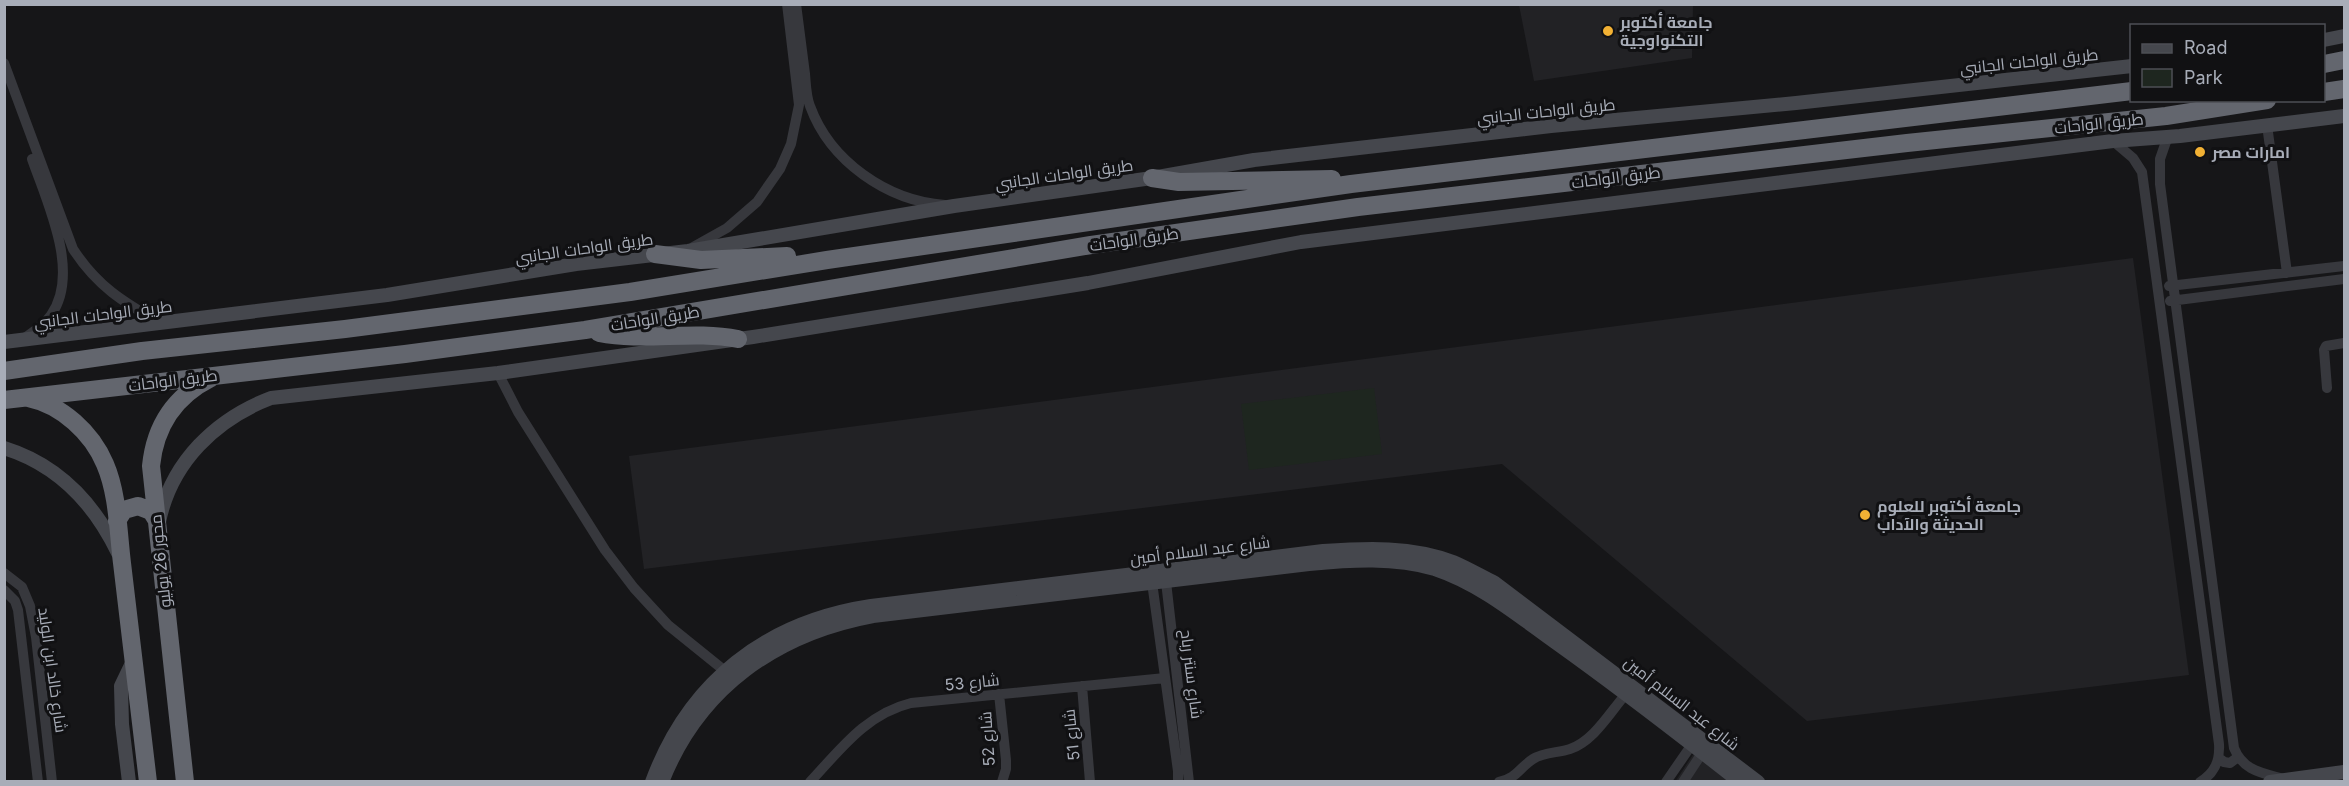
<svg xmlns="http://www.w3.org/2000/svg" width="2349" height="786" font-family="Inter,Cairo,sans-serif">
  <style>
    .built { fill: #222225 }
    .green { fill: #1e261f }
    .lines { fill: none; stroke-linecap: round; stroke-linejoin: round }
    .street { stroke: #37383d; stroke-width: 10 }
    .secondary { stroke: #45474d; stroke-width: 14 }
    .highway { stroke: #63666e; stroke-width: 18 }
    .poi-dot { fill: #f2b134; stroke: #111113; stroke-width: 2 }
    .labels { text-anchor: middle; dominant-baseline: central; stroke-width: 6; stroke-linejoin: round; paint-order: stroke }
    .poi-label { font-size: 16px; font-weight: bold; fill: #a8adb8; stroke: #111113; text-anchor: start }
    .street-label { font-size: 16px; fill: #a8adb8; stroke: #111113 }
  </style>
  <rect width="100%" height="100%" fill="#161618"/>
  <path class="built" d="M1519 5H1693L1692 58 1534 81Z
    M2133 258 2189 675 1807 721 1502 464 644 569 629 456Z
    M1700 744 1750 782H1675Z"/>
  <path class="green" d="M1374 388 1382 454 1249 470 1241 404Z"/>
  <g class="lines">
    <path class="street" d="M796 4C799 28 802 51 805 74 806 84 806 96 810 106 830 161 887 201 945 205
      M4 63 73 249C97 286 123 302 160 323
      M2267 125 2287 273
      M2168 136 2160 159V184L2234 748C2243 771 2263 773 2284 779
      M2113 141 2133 158 2142 172 2219 744C2220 761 2215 773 2200 782
      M693 247 727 228 757 202 780 169 791 144 799 105 787 4
      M2169 286 2344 266
      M2170 301 2344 279
      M23 339C33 332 44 325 51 315 81 273 47 202 32 159
      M498 373 518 412 605 550 634 588 668 625 725 671
      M2327 388 2324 350 2326 346 2344 343
      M4 573 22 587 30 606 36 637 52 782
      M1165 573 1189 782
      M1151 575 1178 771V782
      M4 590 15 601 18 610 38 782
      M1082 686 1090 782
      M999 694 1006 760V769L1002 782
      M2219 758 2224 762 2230 763 2238 757
      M810 782C840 750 866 714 911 703L1165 678
      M1499 782C1517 778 1519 768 1533 759 1544 752 1558 753 1570 749 1594 741 1610 712 1626 694
      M1666 782 1695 740
      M1683 782 1706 747"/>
    <path class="secondary" d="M2324 40 2344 36
      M4 342 387 295 576 264 688 251 954 206 1152 178 1254 160 1551 126 1796 103 2132 66
      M4 448C59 465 94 503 118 553
      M159 522C171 462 216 419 271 398L498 373 753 337 1088 283 1301 242 2113 141 2180 136 2344 116
      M129 782 122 724 121 686 134 659
      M652 782C689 681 766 622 871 606L1323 551C1366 548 1412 546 1453 562 1467 568 1481 576 1495 583L1758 782
      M662 782C699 688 776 634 873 616L1309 564C1351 560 1394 557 1435 569 1480 584 1517 615 1555 642 1618 687 1679 734 1740 782
      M2270 782 2344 772"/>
    <path class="highway" d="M2324 64 2344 60
      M2324 92 2344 89
      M1152 178 1179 182 1332 179
      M655 254 701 260 787 256
      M599 333C645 342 692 330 738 339
      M4 371 142 351 345 329 630 292 827 260 1351 184 2132 91
      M28 398C62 405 92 433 105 464 118 494 118 531 122 563 131 636 139 709 148 782
      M4 400 405 354 585 330 1091 245 1358 207 1907 143 2166 116 2267 100
      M117 521 124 510 138 506 151 511 156 519
      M185 782 151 466C155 426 175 396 211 378"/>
  </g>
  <g class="poi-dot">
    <circle cx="1608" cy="31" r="6"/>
    <circle cx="2200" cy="152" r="6"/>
    <circle cx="1865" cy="515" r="6"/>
  </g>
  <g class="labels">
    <g class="poi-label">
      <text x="1620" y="22">جامعة أكتوبر<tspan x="1620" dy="18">التكنواوجية</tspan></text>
      <text x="2212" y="152">امارات مصر</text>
      <text x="1877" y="506">جامعة أكتوبر للعلوم<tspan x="1877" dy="18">الحديثة والآداب</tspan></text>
    </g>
    <g class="street-label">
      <text transform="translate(2029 61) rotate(-6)">طريق الواحات الجانبي</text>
      <text transform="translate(1546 111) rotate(-6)">طريق الواحات الجانبي</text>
      <text transform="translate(2099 123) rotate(-6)">طريق الواحات</text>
      <text transform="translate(1064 174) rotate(-8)">طريق الواحات الجانبي</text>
      <text transform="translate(1616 177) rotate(-7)">طريق الواحات</text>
      <text transform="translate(1134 239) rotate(-8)">طريق الواحات</text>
      <text transform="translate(584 248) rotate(-8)">طريق الواحات الجانبي</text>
      <text transform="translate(103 314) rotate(-7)">طريق الواحات الجانبي</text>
      <text transform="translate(655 318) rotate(-9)">طريق الواحات</text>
      <text transform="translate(173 380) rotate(-7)">طريق الواحات</text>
      <text transform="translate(1200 550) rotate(-7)">شارع عبد السلام أمين</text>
      <text transform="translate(160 561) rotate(-96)">محور 26 يوليو</text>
      <text transform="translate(53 670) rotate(82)">شارع خالد ابن الوليد</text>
      <text transform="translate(1192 674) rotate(83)">شارع سنتر رباح</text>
      <text transform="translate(972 682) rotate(-6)">شارع 53</text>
      <text transform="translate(1682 703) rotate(38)">شارع عبد السلام أمين</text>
      <text transform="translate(1071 735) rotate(-96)">شارع 51</text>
      <text transform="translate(987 739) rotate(-94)">شارع 52</text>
    </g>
  </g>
  <rect width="2349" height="786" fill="none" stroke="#a8adb8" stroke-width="12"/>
  <rect x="2130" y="24" width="195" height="78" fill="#111113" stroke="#4d4f55" stroke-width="1.5"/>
  <rect x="2142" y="44" width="30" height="9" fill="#45474d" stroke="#4d4f55" stroke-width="1.5"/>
  <text x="2184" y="54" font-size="18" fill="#a8adb8">Road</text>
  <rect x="2142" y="69" width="30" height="18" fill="#1e261f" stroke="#4d4f55" stroke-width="1.5"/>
  <text x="2184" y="84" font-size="18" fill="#a8adb8">Park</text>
</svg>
